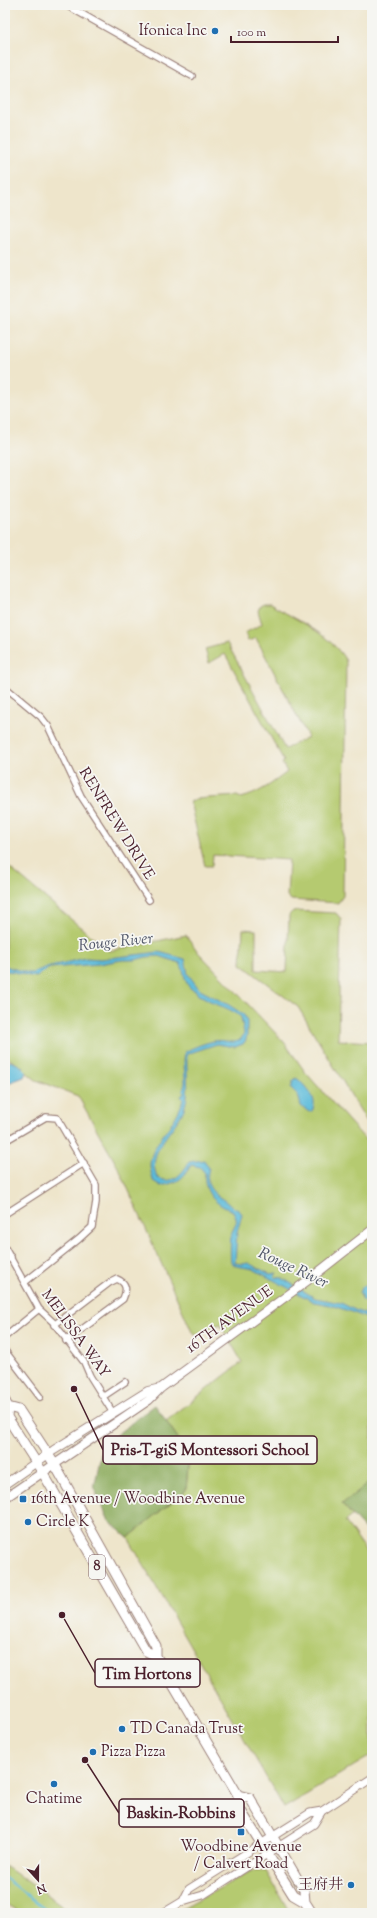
<svg xmlns="http://www.w3.org/2000/svg" width="377" height="1918" font-family="'Sorts Mill Goudy','Noto Serif SC',serif">
  <style>
    .green { fill: #b5ca6f; stroke: #80744d }
    .forest { fill: #90ae62; stroke: #6d6646 }
    .water { fill: #5cbbda; stroke: #536d82 }
    .lines { fill: none; stroke-linecap: round; stroke-linejoin: round }
    .stream { stroke: #5cbbda; stroke-width: 2 }
    .minor-casing { stroke: #9c827b; stroke-width: 8 }
    .tertiary-casing { stroke: #9c827b; stroke-width: 9 }
    .secondary-casing { stroke: #9c827b; stroke-width: 10 }
    .primary-casing { stroke: #9c827b; stroke-width: 11 }
    .minor { stroke: #fff; stroke-width: 5.5 }
    .tertiary { stroke: #fff; stroke-width: 7 }
    .secondary { stroke: #fff; stroke-width: 8 }
    .primary { stroke: #fff; stroke-width: 9 }
    .poi-dot { fill: #1f6fb2; stroke: #f6f6f2; stroke-width: 1.5 }
    .labels { text-anchor: middle; dominant-baseline: central; stroke-width: 3.5; stroke-linejoin: round; paint-order: stroke }
    .shield { fill: #f6f6f2; stroke: #7e6067; stroke-width: 1 }
    .shield-label { font-size: 14px; font-weight: bold; fill: #4a1f2b }
    .poi-label { font-size: 15px; fill: #4a1f2b; stroke: #f6f6f2; text-anchor: start }
    .street-label { font-size: 15px; fill: #4a1f2b; stroke: #f6f6f2 }
    .water-label { font-size: 16px; font-style: italic; fill: #505668; stroke: #f6f6f2 }
    .leader { fill: none; stroke: #4a1f2b; stroke-width: 1.5 }
    .callout-dot { fill: #4a1f2b; stroke: #f6f6f2; stroke-width: 1.5 }
    .callout { fill: #f6f6f2; stroke: #4a1f2b; stroke-width: 1.5 }
    .callout-label { font-size: 16px; text-anchor: middle; font-weight: bold; fill: #4a1f2b }
  </style>
  <rect width="100%" height="100%" fill="#f6f6f2"/>
  <filter id="ink" filterUnits="userSpaceOnUse"><feTurbulence type="fractalNoise" baseFrequency=".025" numOctaves="2"/><feDisplacementMap in="SourceGraphic" scale="8" xChannelSelector="R" yChannelSelector="G"/><feConvolveMatrix kernelMatrix="1 2 1 2 8 2 1 2 1" color-interpolation-filters="sRGB"/></filter>
  <filter id="wash" filterUnits="userSpaceOnUse"><feTurbulence type="fractalNoise" baseFrequency=".012" numOctaves="4" result="noise"/><feDisplacementMap in="SourceGraphic" scale="16" xChannelSelector="R" yChannelSelector="G"/><feGaussianBlur stdDeviation="0.9" result="paint"/><feColorMatrix in="noise" values="0 0 0 0 0 0 0 0 0 0 0 0 0 0 0 0 0 1.4 0 .05"/><feComposite in="paint" operator="in"/></filter>
  <g filter="url(#wash)">
    <rect width="100%" height="100%" fill="#eee5cb"/>
    <path class="green" d="M264 604H270C296 620 331 634 346 661L343 896 338 903 291 900 287 896 289 860 213 855 212 866H205L190 802 195 799 237 796 241 798C258 794 273 783 287 772L282 763 284 761 225 654 209 663 205 649 227 643 285 749 308 737 256 638 248 641 245 633 262 624 258 611 260 606Z
      M5 864 109 951 186 935 198 952 284 1042 306 1073 372 1147V1500L345 1521 372 1560V1755L284 1808 128 1538 186 1490 189 1454 166 1421 242 1362 220 1324 195 1335 192 1332 120 1171 78 1096 36 1080 5 1055Z
      M293 911 336 913 341 919 338 1040 372 1042V1130L298 1007 241 964 243 929 256 930V970L287 972 289 915Z
      M5 1866 73 1913H22L5 1903Z
      M251 1871H266L290 1913H175Z"/>
    <path class="forest" d="M155 1405 189 1454 186 1490 128 1538 109 1521 94 1488 103 1445Z
      M372 1480V1537L342 1504Z"/>
    <path class="water" d="M159 952 185 959 188 974 200 990 229 1005 244 1015 247 1021V1035L246 1040 243 1044 235 1047 217 1044 187 1054C186 1072 190 1088 185 1106 178 1129 143 1152 158 1178 172 1185 182 1175 189 1162L204 1160 209 1168C204 1186 212 1192 225 1201 228 1203 230 1206 232 1207 237 1210 239 1209 242 1214L237 1233 235 1263 243 1264 248 1263 270 1274 277 1273 274 1277 282 1278 315 1298 341 1303 357 1311 372 1316V1321C360 1314 327 1303 314 1302L253 1269 236 1266 231 1262C230 1256 230 1237 232 1232 236 1223 239 1222 233 1211 216 1205 203 1193 205 1173L200 1167 191 1165C182 1181 177 1182 161 1186L153 1181C153 1177 150 1171 150 1166 150 1142 178 1124 183 1099L181 1096 184 1094C182 1089 185 1086 185 1082 185 1071 183 1063 185 1052 193 1047 205 1043 214 1041 226 1038 239 1049 244 1033L241 1017C233 1011 227 1008 218 1005 211 1003 206 997 198 995L196 991C183 988 186 972 180 963L159 956 146 957 135 960H122L99 964 50 968 42 972 37 977C26 976 16 971 5 971V966L28 973H33L46 967 86 958 101 959Z
      M5 1060C13 1062 22 1064 26 1072L24 1077 5 1084Z
      M296 1078 299 1080C307 1089 319 1099 312 1111L309 1112 301 1106 298 1095 291 1088 293 1081Z
      M363 1286H372V1301H363L359 1292Z"/>
    <g class="lines">
      <path class="stream" d="M5 1878 51 1913"/>
    </g>
  </g>
  <g filter="url(#ink)">
    <g class="lines">
      <defs>
        <path id="minor" d="M66 5 192 76
          M5 687 41 717 48 726 81 796 149 900
          M5 1141 46 1117 57 1118 96 1185V1202L92 1227 79 1239 25 1282
          M5 1214 84 1163
          M5 1248 39 1309 53 1322 84 1362 90 1376 113 1413
          M5 1261 11 1257
          M54 1325 109 1283 117 1279C127 1283 127 1290 123 1299L66 1341
          M5 1337 39 1309
          M5 1351 40 1397
          M104 1396 125 1382"/>
        <path id="tertiary" d="M183 1901 189 1889 310 1813 322 1811
          M163 1913 183 1901 203 1895 314 1824 322 1811 372 1778"/>
        <path id="secondary" d="M5 1484 54 1450 148 1391 161 1388
          M5 1498 149 1400 161 1388 307 1281 372 1230"/>
        <path id="primary" d="M5 1401 8 1407 7 1417 43 1473 146 1651 156 1656
          M8 1407 19 1410 55 1465 156 1646V1656L238 1795V1806L293 1895 305 1902
          M238 1795 250 1798 304 1890 305 1902 312 1913"/>
      </defs>
      <use href="#minor" class="minor-casing"/>
      <use href="#tertiary" class="tertiary-casing"/>
      <use href="#secondary" class="secondary-casing"/>
      <use href="#primary" class="primary-casing"/>
      <use href="#minor" class="minor"/>
      <use href="#tertiary" class="tertiary"/>
      <use href="#secondary" class="secondary"/>
      <use href="#primary" class="primary"/>
    </g>
  </g>
  <g class="poi-dot">
    <circle cx="215" cy="31" r="4"/>
    <rect x="19" y="1495" width="8" height="8" rx="2"/>
    <circle cx="28" cy="1522" r="4"/>
    <circle cx="122" cy="1729" r="4"/>
    <circle cx="93" cy="1752" r="4"/>
    <circle cx="54" cy="1784" r="4"/>
    <rect x="237" y="1828" width="8" height="8" rx="2"/>
    <circle cx="351" cy="1885" r="4"/>
  </g>
  <g class="labels">
    <rect class="shield" x="89" y="1555" width="16" height="24" rx="3"/>
    <g class="shield-label">
      <text x="97" y="1567">8</text>
    </g>
    <g class="poi-label">
      <text x="207" y="31" text-anchor="end">Ifonica Inc</text>
      <text x="31" y="1499">16th Avenue / Woodbine Avenue</text>
      <text x="36" y="1522">Circle K</text>
      <text x="130" y="1729">TD Canada Trust</text>
      <text x="101" y="1752">Pizza Pizza</text>
      <text x="54" y="1799" text-anchor="middle">Chatime</text>
      <text x="241" y="1847" text-anchor="middle">Woodbine Avenue<tspan x="241" dy="17">/ Calvert Road</tspan></text>
      <text x="343" y="1885" text-anchor="end">王府井</text>
    </g>
    <g class="street-label">
      <text transform="translate(116 824) rotate(58)">RENFREW DRIVE</text>
      <text transform="translate(230 1320) rotate(-36)">16TH AVENUE</text>
      <text transform="translate(75 1334) rotate(54)">MELISSA WAY</text>
    </g>
    <g class="water-label">
      <text transform="translate(116 943) rotate(-6)">Rouge River</text>
      <text transform="translate(293 1269) rotate(25)">Rouge River</text>
    </g>
  </g>
  <path class="leader" d="M74 1389L103 1450M62 1615L95 1673M85 1760L119 1813"/>
  <g class="callout-dot">
    <circle cx="74" cy="1389" r="4"/>
    <circle cx="62" cy="1615" r="4"/>
    <circle cx="85" cy="1760" r="4"/>
  </g>
  <g class="callout">
    <rect x="103" y="1436" width="214" height="28" rx="4"/>
    <rect x="95" y="1659" width="105" height="28" rx="4"/>
    <rect x="119" y="1799" width="125" height="28" rx="4"/>
  </g>
  <g class="callout-label">
    <text x="210" y="1455">Pris-T-giS Montessori School</text>
    <text x="147" y="1679">Tim Hortons</text>
    <text x="181" y="1818">Baskin-Robbins</text>
  </g>
  <rect width="377" height="1918" fill="none" stroke="#f6f6f2" stroke-width="20"/>
  <g transform="translate(38 1880) rotate(159)" stroke="#f6f6f2" stroke-width="3" paint-order="stroke">
  <path d="M0-3L7 15L0 10L-7 15Z" fill="#4a1f2b"/>
  <text y="-6" font-size="11" font-weight="bold" text-anchor="middle" fill="#4a1f2b">N</text>
  </g>
  <path d="M231 36v6h107v-6" fill="none" stroke="#4a1f2b" stroke-width="2"/>
  <text x="237" y="36" font-size="12" fill="#4a1f2b" stroke="#f6f6f2" stroke-width="3" paint-order="stroke">100 m</text>
</svg>
